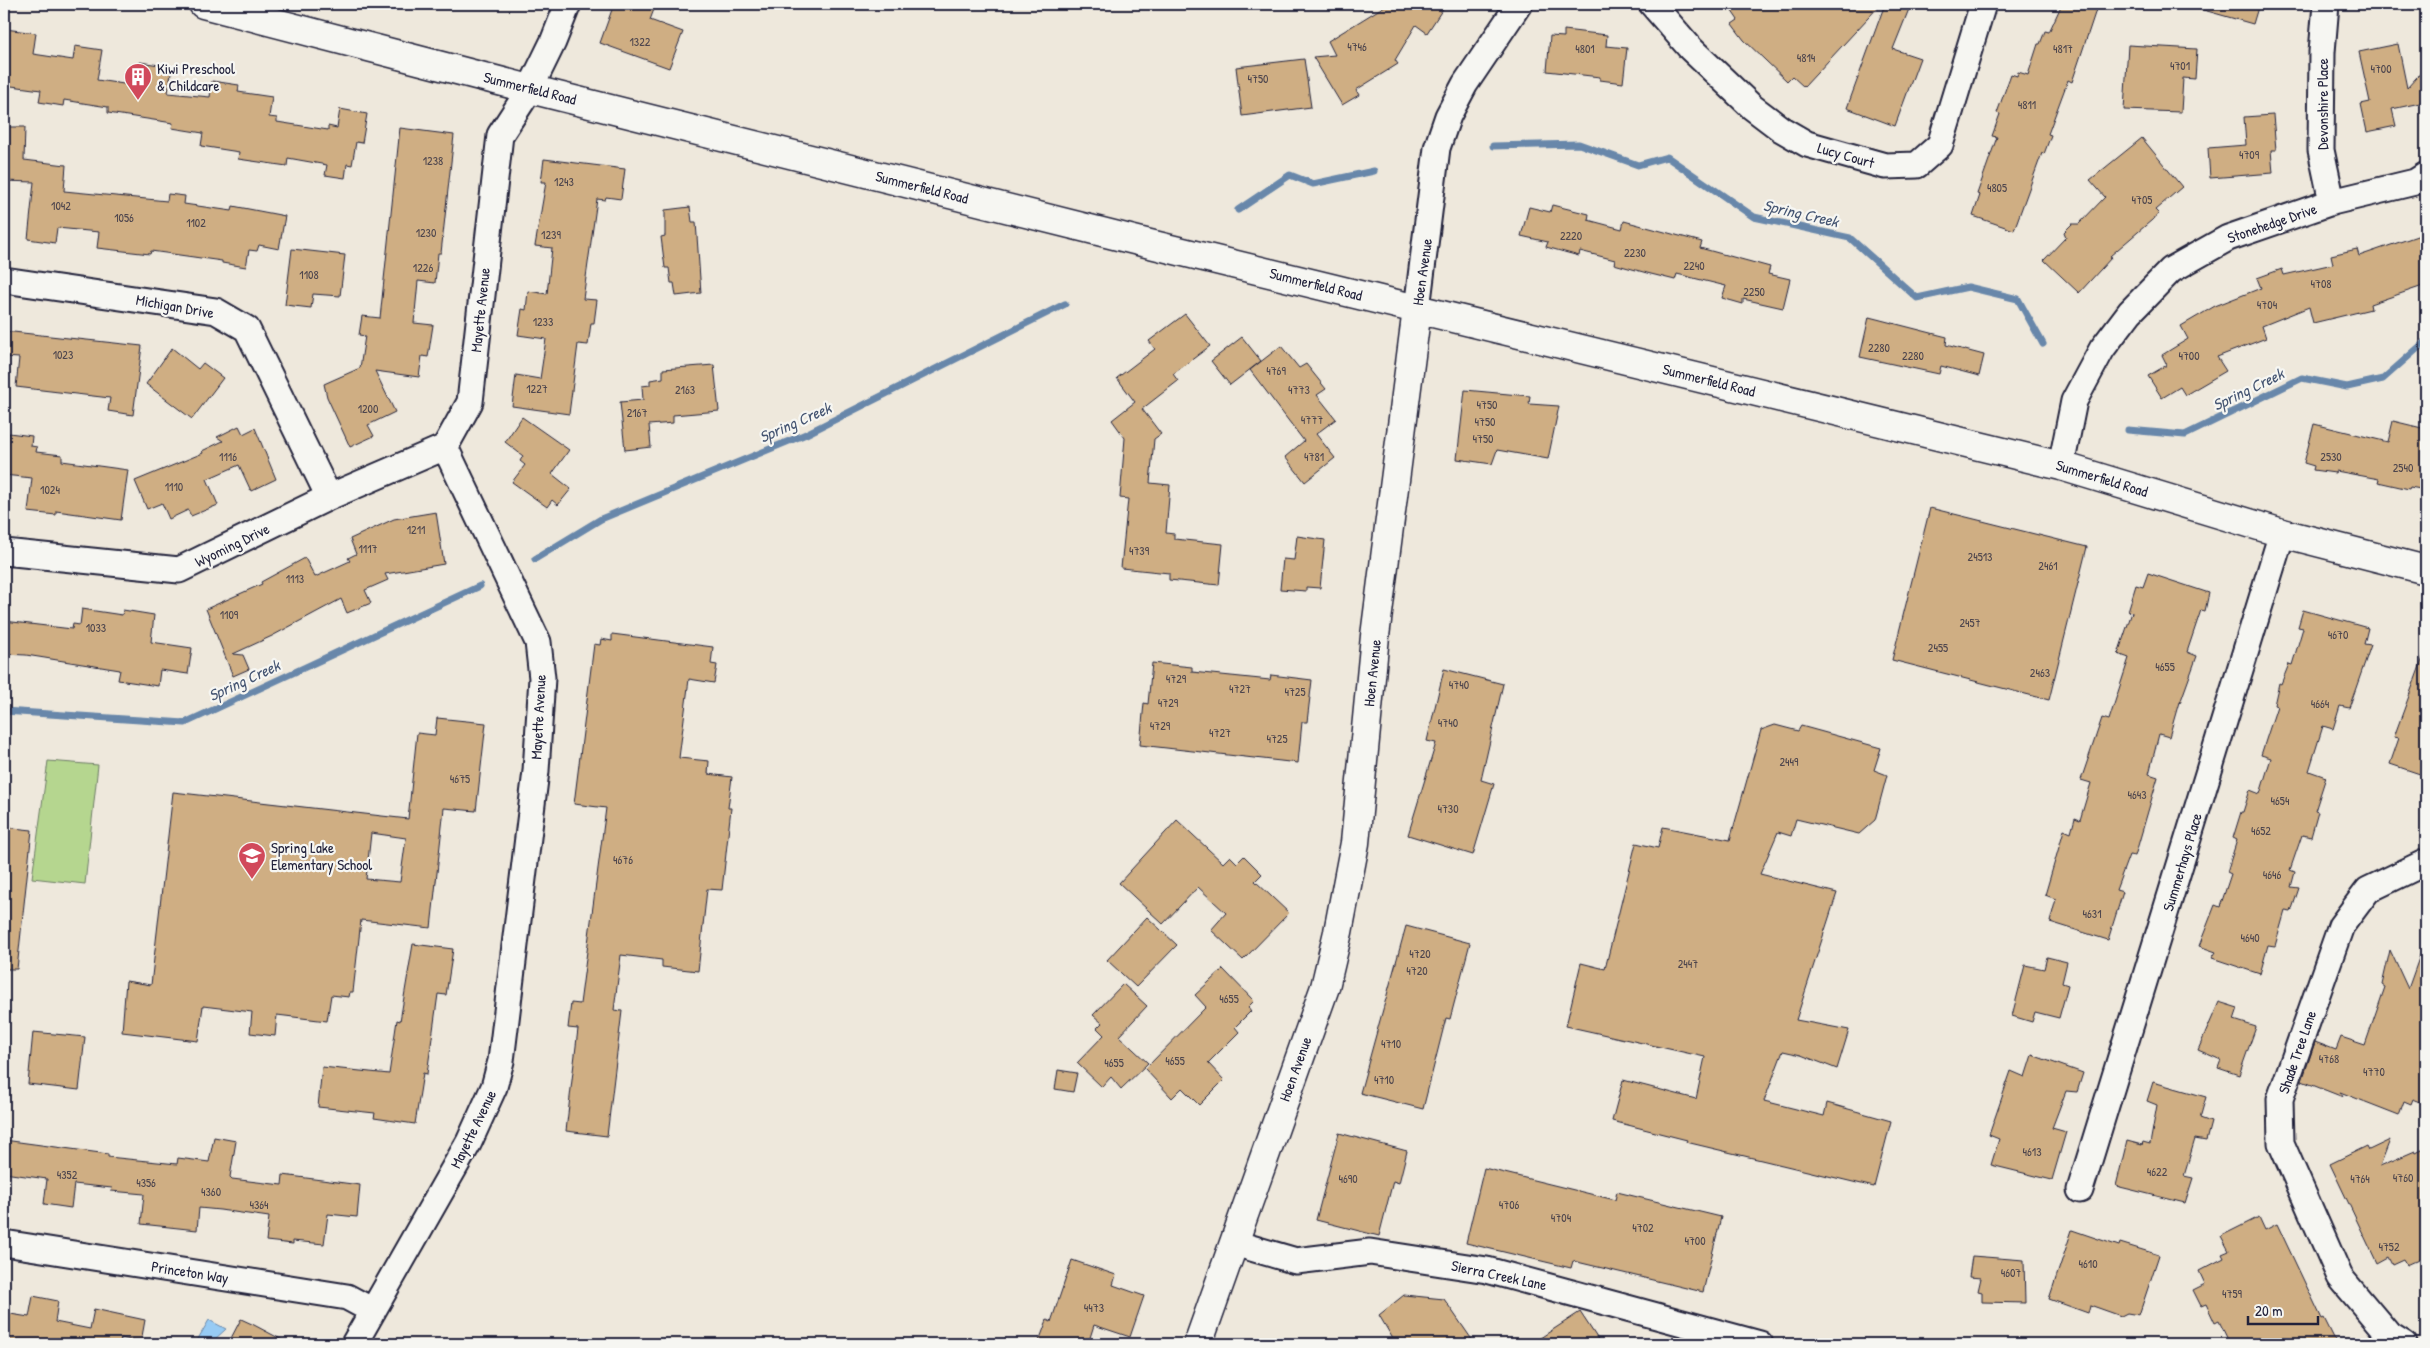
<svg xmlns="http://www.w3.org/2000/svg" width="2430" height="1348" font-family="'Patrick Hand',sans-serif">
  <style>
    .green { fill: #b5d68f; stroke: #6c7c65 }
    .water { fill: #97cbf4; stroke: #6887aa }
    .lines { fill: none; stroke-linecap: round; stroke-linejoin: round }
    .stream { stroke: #6887aa; stroke-width: 7 }
    .building { fill: #cfae83; stroke: #22223b; fill-rule: evenodd }
    .street-casing { stroke: #22223b; stroke-width: 29 }
    .secondary-casing { stroke: #22223b; stroke-width: 31 }
    .street { stroke: #f6f6f2; stroke-width: 25 }
    .secondary { stroke: #f6f6f2; stroke-width: 28 }
    .labels { text-anchor: middle; dominant-baseline: central; stroke-width: 4.5; stroke-linejoin: round; paint-order: stroke }
    .number-label { font-size: 12px; fill: #4d454d }
    .poi-label { font-size: 15px; fill: #22223b; stroke: #f6f6f2; text-anchor: start }
    .street-label { font-size: 15px; fill: #22223b; stroke: #f6f6f2 }
    .water-label { font-size: 16px; font-style: italic; fill: #455572; stroke: #f6f6f2 }
  </style>
  <rect width="100%" height="100%" fill="#eee8dc"/>
  <filter id="ink" filterUnits="userSpaceOnUse"><feTurbulence type="fractalNoise" baseFrequency=".02" numOctaves="2"/><feDisplacementMap in="SourceGraphic" scale="10" xChannelSelector="R" yChannelSelector="G"/><feConvolveMatrix kernelMatrix="1 2 1 2 8 2 1 2 1" color-interpolation-filters="sRGB"/></filter>
  <g filter="url(#ink)">
    <path class="green" d="M48 761 98 765 85 884 32 878Z"/>
    <path class="water" d="M209 1320 226 1329 214 1340V1344H195Z"/>
    <g class="lines">
      <path class="stream" d="M1493 146 1579 144 1638 165 1667 157 1754 217 1850 238 1917 298 1968 287 2018 299 2043 344
        M1238 210 1290 175 1313 184 1374 171
        M2128 430 2185 435 2302 378 2347 387 2383 379 2426 341
        M535 559 601 519 806 434 1065 304
        M4 711 185 723 480 586"/>
    </g>
    <path class="building" d="M614 4H656L650 20 683 32 669 68 600 43Z
      M1388 4H1446L1427 33 1416 25 1395 60 1398 64 1356 90 1359 95 1342 105 1313 57 1335 55 1328 41Z
      M1727 4H1881L1804 87 1792 76 1787 81 1744 40 1732 24 1738 20Z
      M1885 4H1911L1893 49 1920 58 1895 126 1847 108Z
      M2062 4H2098L2072 82 2068 80 2048 134 2051 135 2044 154 2042 153 2014 230 1973 216 1980 195 1977 194 1997 137 1992 136 2000 114 1997 113 2011 74 2017 76 2018 72 2028 75 2038 44H2040L2045 31 2049 32Z
      M2201 4H2259L2253 24 2200 9Z
      M5 29 36 33 33 54 73 60 75 46 102 50 97 80 137 86 140 62 172 67 168 93 210 97 212 81 239 85 238 92 272 97 269 117 277 118V122L328 130V126L337 128 340 109 367 114 362 143 356 142 352 165 347 164 345 178 325 175 327 165 288 158 287 166 238 159 239 152 201 146 203 133 172 128 173 123 108 113V107L64 100 63 106 39 102 41 90 4 85Z
      M1564 30 1607 35 1606 46 1627 48 1623 83 1600 80V77L1547 71 1550 36 1564 37Z
      M2398 44 2407 88 2426 67V92L2420 103 2392 109 2396 126 2367 132 2361 104 2370 102 2359 52Z
      M2128 45 2197 49 2195 79 2183 78 2181 112 2124 110Z
      M1304 59 1311 107 1242 116 1236 67Z
      M2273 115 2276 150H2271L2273 173 2210 178 2208 148 2246 145 2244 117Z
      M7 127H25L24 160 66 165 64 191 167 201 168 194 185 196 184 204 232 211 233 206 285 216 279 249 259 245 257 251 249 250 246 267 222 263V261L151 251 150 254 97 248 99 232 57 228 55 243 28 239 34 182 4 181Z
      M400 128 454 135 441 253H438L435 283 418 281 414 323 433 325 428 357 422 356 419 377 375 371 395 412 368 425 374 436 350 447 327 397 324 384 360 368 365 336 359 335 362 316 380 318Z
      M2142 138 2182 187 2155 210 2159 214 2110 256 2112 257 2079 293 2044 260 2066 237 2064 232 2072 224H2079L2105 197 2090 180Z
      M544 159 625 169 621 199 606 197 605 200 597 199 583 299 597 300 594 323H591L588 345 578 344 569 414 512 406 516 375 540 379 546 339 518 335 522 309 526 310 528 291 547 294 552 248 535 246 546 182H541Z
      M1552 205 1589 214 1588 220 1622 229 1624 221 1702 242 1700 248 1770 267 1768 274 1790 279 1783 308 1743 299V304L1722 298 1726 286 1677 274 1675 280 1647 273 1614 264 1615 260 1580 251 1579 256 1546 247 1548 242 1521 236 1529 207 1550 212Z
      M690 207 692 222H696L701 293 676 296 674 283H671L669 268H665L661 237 665 236V210Z
      M2426 233V285L2370 304 2371 309 2313 323 2309 307 2262 326 2266 338 2217 357 2226 371 2185 395 2180 387 2162 398 2148 376 2167 365 2162 355 2188 339 2181 326 2215 306 2261 288 2257 278 2282 269 2284 275 2333 264 2331 255 2357 249 2359 256Z
      M292 249 345 255 340 296 313 294 311 308 285 305Z
      M1185 314 1210 346 1173 374 1178 381 1142 409 1161 434 1154 439 1150 483 1170 485 1166 533 1174 534V539L1223 544 1219 585 1169 580V573L1121 568 1128 499 1120 498 1125 438 1112 420 1135 402 1117 378 1155 349 1149 341Z
      M1869 317 1947 337 1946 345 1984 355 1979 376 1941 366 1939 374 1860 357Z
      M4 331 142 346 133 415 108 411 110 398 16 387 19 358 4 357Z
      M1242 337 1261 361 1230 385 1211 361Z
      M1281 346 1299 368 1306 364 1326 389 1317 395 1336 419 1316 434 1335 458 1305 482 1285 457 1304 441 1250 370Z
      M172 348 198 369 203 363 223 378 192 419 146 384Z
      M714 365 719 411 673 415V423L649 425 651 447 625 450 620 402 643 400 642 386 650 385V380L663 378V369Z
      M1465 390 1530 396 1529 404 1559 406 1548 459 1497 450 1492 464 1457 459Z
      M522 417 569 450 552 474 571 489 558 505 552 500 547 507 512 482 525 465 520 461 523 456 505 442Z
      M2393 421 2426 429V490L2410 487 2409 489 2378 482 2379 479 2336 471 2335 473 2313 470 2314 466 2304 463 2314 424 2388 442Z
      M239 426 243 434 255 428 276 479 251 491 239 465 207 479 218 505 191 516 188 510 169 519 162 503 147 509 135 481 203 453 202 451 223 441 217 437Z
      M9 433 32 436 31 446 37 447 36 452 62 455V461L128 470 121 520 56 511V515L28 512 32 478 4 475Z
      M1930 508 2087 547 2049 700 1892 660Z
      M436 512 444 564 385 574 388 580 365 590 371 603 347 613 341 599 272 636 233 654 243 655 249 669 233 676 206 609 262 584 261 582 305 558 315 577 350 561 348 558 356 554 350 539 394 519Z
      M1297 536 1325 540 1320 588 1306 587V591L1280 589 1283 559 1294 560Z
      M2148 573 2209 593 2205 611 2201 610 2187 652 2197 656 2180 703 2179 702 2169 737 2159 734 2149 774 2158 777 2135 856 2129 855 2116 890 2123 892 2108 940 2050 922 2056 899 2045 895 2064 830 2071 833 2075 818 2080 820 2091 783 2081 780 2102 718 2109 720 2129 658 2118 654 2132 612 2128 611 2136 585 2143 587Z
      M82 609 122 615 123 610 154 615 151 642 192 648 188 674 160 670 158 686 118 680 120 670 26 655 4 654V621L72 629 73 624 80 625Z
      M2303 610 2368 628 2364 644 2371 645 2349 708 2340 706 2333 729 2323 726 2309 771 2326 777 2315 811 2318 812 2311 837 2302 835 2290 870 2295 872 2291 887 2299 888 2291 912 2285 911 2275 946 2268 945 2260 974 2212 958 2216 952 2199 946 2215 905 2220 907 2231 874 2227 872 2237 840 2233 838 2241 812H2243L2250 790 2260 794 2271 758 2261 755 2277 706 2274 705 2279 683 2281 684 2289 664 2292 665 2303 628 2298 627Z
      M612 634 713 647 711 664 717 665 714 683 689 679 679 758 709 761 708 774 732 777 728 808H731L722 890 707 889 698 971 662 967V960L621 955 614 1010 622 1011 607 1136 566 1131 578 1029 568 1028 571 1003 580 1004 606 808 574 804 594 644 600 645 601 639 612 641Z
      M2424 655 2426 656V776L2390 764 2399 738 2394 737Z
      M1152 663 1192 667V672L1270 680 1271 675 1312 680 1307 722H1302L1298 763 1140 745 1144 703 1148 704Z
      M1444 669 1503 684 1481 780 1494 784 1473 855 1408 835 1436 743 1427 741Z
      M437 718 486 723 476 811 444 808 431 928 361 920 353 992H350L349 997 331 995 327 1021 277 1015 275 1036 250 1033 252 1012 203 1006 198 1041 122 1032 126 981 151 985 173 792 408 819 417 733 435 735ZM371 833 406 838 400 882 366 879Z
      M1775 725 1798 731 1801 726 1881 748 1874 770 1887 775 1875 820 1859 834 1796 819 1791 836 1778 832 1760 874 1837 893 1796 1020 1849 1030 1837 1069 1801 1055 1783 1051 1764 1101 1824 1116 1827 1103 1891 1121 1874 1187 1686 1142 1687 1140 1612 1121 1623 1080 1696 1099 1705 1057 1566 1026 1581 963 1605 969 1636 843 1658 848 1663 827 1730 840 1761 730Z
      M1177 820 1223 863 1230 856 1237 863 1244 856 1262 874 1255 881 1289 913 1243 960 1211 930 1226 913 1198 887 1163 924 1119 883Z
      M4 827 32 830 17 969H4Z
      M1147 917 1177 945 1136 987 1107 960Z
      M1406 926 1470 943 1450 1019 1446 1018 1423 1109 1360 1093Z
      M413 944 453 949 446 995 438 994 427 1074 423 1073 415 1124 374 1118 375 1113 318 1107 322 1067 389 1074 397 1020 400 1021Z
      M2424 944 2426 945V1104L2413 1099 2411 1104 2404 1101 2399 1115 2340 1092 2343 1097 2302 1081 2315 1042 2336 1050 2341 1037 2365 1045 2385 987 2382 985 2390 950 2408 989Z
      M2047 957 2067 962 2062 983 2068 985 2059 1018 2035 1012 2032 1022 2012 1016 2025 965 2044 969Z
      M1223 969 1254 1001 1248 1007 1251 1011 1235 1027 1239 1032 1208 1063 1224 1080 1199 1105 1182 1088 1172 1098 1145 1069 1206 1007 1195 995Z
      M1123 984 1147 1006 1119 1036 1148 1063 1121 1089 1111 1077 1102 1087 1077 1063 1104 1035 1097 1028 1102 1023 1093 1015Z
      M2219 1002 2238 1008 2234 1020 2256 1027 2239 1075 2218 1068 2221 1060 2198 1050Z
      M33 1032 85 1037 79 1090 28 1084Z
      M2032 1055 2083 1073 2077 1092 2066 1091 2052 1128 2066 1132 2052 1180 1991 1165 1999 1139 1989 1135 2011 1071 2025 1077Z
      M1058 1070 1077 1073 1073 1092 1055 1089Z
      M2153 1082 2206 1097 2200 1118 2211 1122 2206 1141 2195 1139 2184 1176 2193 1178 2185 1203 2116 1186 2127 1141 2142 1145 2143 1142 2150 1144 2157 1105 2147 1101Z
      M1339 1133 1407 1151 1399 1183 1393 1181 1379 1236 1316 1220Z
      M214 1137 236 1141 230 1177 232 1179 282 1185 283 1175 360 1185 357 1217 328 1214 324 1244 293 1241V1244L266 1241 269 1217 220 1210 199 1208 197 1230 141 1224 144 1194 111 1191 112 1188 74 1184 71 1208 44 1204 47 1179 4 1173V1140L108 1154V1157L177 1164 178 1158 209 1162Z
      M2390 1140 2380 1166 2415 1151 2416 1153 2426 1148V1256L2406 1265 2403 1260 2392 1265 2388 1257 2377 1263 2330 1164 2367 1146 2369 1150Z
      M1484 1168 1615 1200 1617 1192 1721 1217 1703 1292 1573 1261 1571 1268 1466 1243Z
      M2259 1217 2265 1230 2277 1224 2322 1319 2324 1318 2337 1344H2230L2219 1321 2215 1323 2206 1304 2201 1306 2193 1290 2205 1284 2199 1271 2224 1258 2222 1254 2229 1251 2221 1236Z
      M2072 1230 2119 1246 2120 1243 2159 1255 2139 1315 2127 1313 2121 1316 2090 1305 2088 1313 2049 1299Z
      M1972 1256 2024 1260 2025 1303 1982 1302V1292L1978 1291 1981 1278 1969 1277Z
      M1072 1260 1116 1275 1113 1285 1144 1296 1130 1337 1094 1325 1088 1344H1038L1047 1320 1051 1322Z
      M1404 1295 1444 1299 1475 1344H1396L1379 1315Z
      M33 1296 58 1301 55 1322 90 1329 94 1309 145 1320 141 1342 121 1338 120 1344H4V1313L29 1317Z
      M1580 1312 1601 1344H1531Z
      M241 1319 254 1325 290 1344H228Z"/>
    <g class="lines">
      <defs>
        <path id="street" d="M1652 4 1691 49 1752 107 1781 129 1807 144 1885 166 1917 165 1940 145 1983 4
          M2326 4 2322 52 2321 150 2332 202
          M4 280 216 311 247 329 329 497
          M1417 309 1437 148 1448 116 1465 84 1519 4
          M2061 466 2074 401 2102 349 2130 312 2171 270 2228 238 2332 202 2415 182 2426 175
          M4 552 179 570 329 497 445 447
          M2080 1190 2282 533
          M4 1243 347 1297 373 1311
          M1234 1243 1296 1261 1370 1252 1487 1270 1760 1344
          M354 1344 469 1142 494 1087 501 1061 536 771 542 678 538 642 445 447 470 402 500 135 530 89 553 42 568 4
          M2404 1344 2388 1334 2340 1277 2281 1143 2280 1099 2341 926 2368 890 2426 862"/>
        <path id="secondary" d="M203 4 530 89 1146 243 2061 466 2282 533 2426 570
          M1198 1344 1325 987 1338 932 1355 843 1375 636 1417 309"/>
      </defs>
      <use href="#street" class="street-casing"/>
      <use href="#secondary" class="secondary-casing"/>
      <use href="#street" class="street"/>
      <use href="#secondary" class="secondary"/>
    </g>
  </g>
  <defs>
    <symbol id="building-pin" viewBox="-11 -11 22 30"><path d="M0 17L-7.5 6A9.5 9.5 0 1 1 7.5 6Z" fill="#d1495b" stroke="#f6f6f2"/><path d="M-4-6H4V6H1V3H-1V6H-4ZM-2.5-4.3h1.7v1.8h-1.7ZM.8-4.3h1.7v1.8H.8ZM-2.5-1h1.7V.8h-1.7ZM.8-1h1.7V.8H.8Z" fill="#fff"/></symbol>
    <symbol id="school-pin" viewBox="-11 -11 22 30"><path d="M0 17L-7.5 6A9.5 9.5 0 1 1 7.5 6Z" fill="#d1495b" stroke="#f6f6f2"/><path d="M0-5L7-2L0 1L-7-2ZM-4 1L0 2.5L4 1V4Q0 6-4 4Z" fill="#fff"/></symbol>
  </defs>
  <g fill-rule="evenodd">
    <use href="#building-pin" x="122" y="61" width="32" height="43"/>
    <use href="#school-pin" x="236" y="840" width="32" height="43"/>
  </g>
  <g class="labels">
    <g class="number-label">
      <text x="640" y="41">1322</text>
      <text x="1357" y="46">4746</text>
      <text x="1585" y="48">4801</text>
      <text x="2063" y="48">4817</text>
      <text x="1806" y="57">4814</text>
      <text x="2180" y="65">4701</text>
      <text x="2381" y="68">4700</text>
      <text x="1258" y="78">4750</text>
      <text x="2027" y="104">4811</text>
      <text x="2249" y="154">4709</text>
      <text x="433" y="160">1238</text>
      <text x="564" y="181">1243</text>
      <text x="1997" y="187">4805</text>
      <text x="2142" y="199">4705</text>
      <text x="61" y="205">1042</text>
      <text x="124" y="217">1056</text>
      <text x="196" y="222">1102</text>
      <text x="426" y="232">1230</text>
      <text x="551" y="234">1239</text>
      <text x="1571" y="235">2220</text>
      <text x="1635" y="252">2230</text>
      <text x="1694" y="265">2240</text>
      <text x="423" y="267">1226</text>
      <text x="309" y="274">1108</text>
      <text x="2321" y="283">4708</text>
      <text x="1754" y="291">2250</text>
      <text x="2267" y="304">4704</text>
      <text x="543" y="321">1233</text>
      <text x="1879" y="347">2280</text>
      <text x="63" y="354">1023</text>
      <text x="1913" y="355">2280</text>
      <text x="2189" y="355">4700</text>
      <text x="1276" y="370">4769</text>
      <text x="537" y="388">1227</text>
      <text x="685" y="389">2163</text>
      <text x="1299" y="389">4773</text>
      <text x="1487" y="404">4750</text>
      <text x="368" y="408">1200</text>
      <text x="637" y="412">2167</text>
      <text x="1312" y="419">4777</text>
      <text x="1485" y="421">4750</text>
      <text x="1483" y="438">4750</text>
      <text x="228" y="456">1116</text>
      <text x="1314" y="456">4781</text>
      <text x="2331" y="456">2530</text>
      <text x="2403" y="467">2540</text>
      <text x="174" y="486">1110</text>
      <text x="50" y="489">1024</text>
      <text x="416" y="529">1211</text>
      <text x="368" y="548">1117</text>
      <text x="1139" y="550">4739</text>
      <text x="1980" y="556">24513</text>
      <text x="2048" y="565">2461</text>
      <text x="295" y="578">1113</text>
      <text x="229" y="614">1109</text>
      <text x="1970" y="622">2457</text>
      <text x="96" y="627">1033</text>
      <text x="2338" y="634">4670</text>
      <text x="1938" y="647">2455</text>
      <text x="2165" y="666">4655</text>
      <text x="2040" y="672">2463</text>
      <text x="1176" y="678">4729</text>
      <text x="1459" y="684">4740</text>
      <text x="1240" y="688">4727</text>
      <text x="1295" y="691">4725</text>
      <text x="1168" y="702">4729</text>
      <text x="2320" y="703">4664</text>
      <text x="1448" y="722">4740</text>
      <text x="1160" y="725">4729</text>
      <text x="1220" y="732">4727</text>
      <text x="1277" y="738">4725</text>
      <text x="1789" y="761">2449</text>
      <text x="460" y="778">4675</text>
      <text x="2137" y="794">4643</text>
      <text x="2280" y="800">4654</text>
      <text x="1448" y="808">4730</text>
      <text x="2261" y="830">4652</text>
      <text x="623" y="859">4676</text>
      <text x="2272" y="874">4646</text>
      <text x="2092" y="913">4631</text>
      <text x="2250" y="937">4640</text>
      <text x="1420" y="953">4720</text>
      <text x="1688" y="963">2447</text>
      <text x="1417" y="970">4720</text>
      <text x="1229" y="998">4655</text>
      <text x="1391" y="1043">4710</text>
      <text x="2329" y="1058">4768</text>
      <text x="1175" y="1060">4655</text>
      <text x="1114" y="1062">4655</text>
      <text x="2374" y="1071">4770</text>
      <text x="1384" y="1079">4710</text>
      <text x="2032" y="1151">4613</text>
      <text x="2157" y="1171">4622</text>
      <text x="67" y="1174">4352</text>
      <text x="2403" y="1177">4760</text>
      <text x="1348" y="1178">4690</text>
      <text x="2360" y="1178">4764</text>
      <text x="146" y="1182">4356</text>
      <text x="211" y="1191">4360</text>
      <text x="259" y="1204">4364</text>
      <text x="1509" y="1204">4706</text>
      <text x="1561" y="1217">4704</text>
      <text x="1643" y="1227">4702</text>
      <text x="1695" y="1240">4700</text>
      <text x="2389" y="1246">4752</text>
      <text x="2088" y="1263">4610</text>
      <text x="2011" y="1272">4607</text>
      <text x="2232" y="1293">4759</text>
      <text x="1094" y="1307">4473</text>
    </g>
    <g class="poi-label">
      <text x="157" y="68">Kiwi Preschool<tspan x="157" dy="17">&amp; Childcare</tspan></text>
      <text x="271" y="847">Spring Lake<tspan x="271" dy="17">Elementary School</tspan></text>
    </g>
    <g class="street-label">
      <text transform="translate(530 88) rotate(14)">Summerfield Road</text>
      <text transform="translate(2322 104) rotate(-90)">Devonshire Place</text>
      <text transform="translate(1846 155) rotate(16)">Lucy Court</text>
      <text transform="translate(922 187) rotate(14)">Summerfield Road</text>
      <text transform="translate(2272 223) rotate(-19)">Stonehedge Drive</text>
      <text transform="translate(1422 272) rotate(-82)">Hoen Avenue</text>
      <text transform="translate(1316 284) rotate(14)">Summerfield Road</text>
      <text transform="translate(175 306) rotate(10)">Michigan Drive</text>
      <text transform="translate(480 310) rotate(-84)">Mayette Avenue</text>
      <text transform="translate(1709 380) rotate(14)">Summerfield Road</text>
      <text transform="translate(2102 478) rotate(17)">Summerfield Road</text>
      <text transform="translate(232 545) rotate(-26)">Wyoming Drive</text>
      <text transform="translate(1372 673) rotate(-84)">Hoen Avenue</text>
      <text transform="translate(538 717) rotate(-87)">Mayette Avenue</text>
      <text transform="translate(2182 862) rotate(-73)">Summerhays Place</text>
      <text transform="translate(2297 1052) rotate(-71)">Shade Tree Lane</text>
      <text transform="translate(1295 1069) rotate(-70)">Hoen Avenue</text>
      <text transform="translate(473 1129) rotate(-64)">Mayette Avenue</text>
      <text transform="translate(190 1272) rotate(9)">Princeton Way</text>
      <text transform="translate(1499 1275) rotate(12)">Sierra Creek Lane</text>
    </g>
    <g class="water-label">
      <text transform="translate(1801 213) rotate(13)">Spring Creek</text>
      <text transform="translate(2248 389) rotate(-26)">Spring Creek</text>
      <text transform="translate(795 422) rotate(-24)">Spring Creek</text>
      <text transform="translate(244 680) rotate(-25)">Spring Creek</text>
    </g>
  </g>
  <rect width="2430" height="1348" fill="none" stroke="#f6f6f2" stroke-width="20"/>
  <rect x="10" y="10" width="2410" height="1328" fill="none" stroke="#22223b" stroke-width="2" filter="url(#ink)"/>
  <path d="M2248 1316v8h70v-8" fill="none" stroke="#22223b" stroke-width="2.5"/>
  <text x="2255" y="1316" font-size="15" fill="#22223b" stroke="#f6f6f2" stroke-width="4" paint-order="stroke">20 m</text>
</svg>
